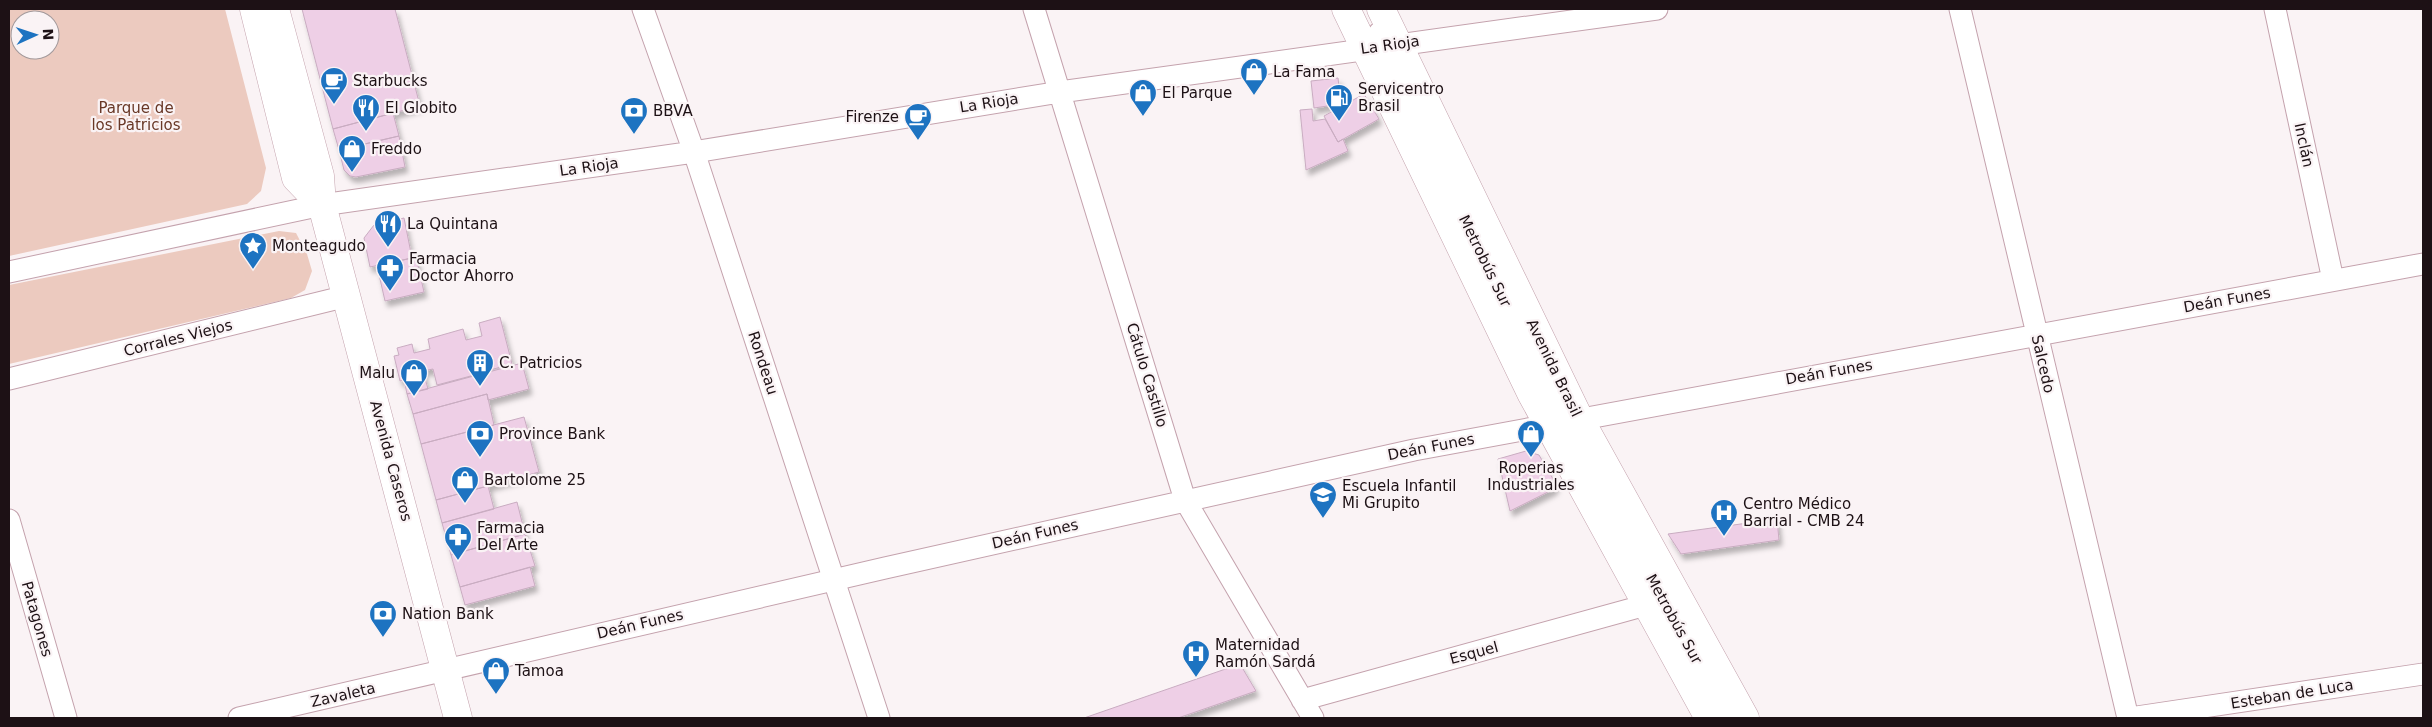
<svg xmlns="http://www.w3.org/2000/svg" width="2432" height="727" font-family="'DejaVu Sans',sans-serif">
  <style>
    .green { fill: #eccabf; fill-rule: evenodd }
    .building { fill: #eecfe6; stroke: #c9acc1; filter: url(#shadow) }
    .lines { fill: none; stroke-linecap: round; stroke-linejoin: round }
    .minor-casing { stroke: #c4a2ad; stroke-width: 23 }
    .major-casing { stroke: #c4a2ad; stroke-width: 29 }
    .minor { stroke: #fff; stroke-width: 21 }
    .major { stroke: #fff; stroke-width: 28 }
    .labels { text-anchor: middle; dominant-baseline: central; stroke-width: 4.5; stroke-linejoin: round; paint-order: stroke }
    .street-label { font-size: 15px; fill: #1d1115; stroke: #faf3f5 }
    .poi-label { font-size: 15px; fill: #1d1115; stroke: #faf3f5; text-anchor: start }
    .park-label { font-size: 15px; fill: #693827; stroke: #faf3f5 }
  </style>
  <defs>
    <filter id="shadow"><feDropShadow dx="3" dy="5.5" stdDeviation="2.5" flood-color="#0004"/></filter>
  </defs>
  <rect width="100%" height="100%" fill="#faf3f5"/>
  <path class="green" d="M9 9H225L266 168 261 191 247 204 9 256ZM20 20H50V50H20Z
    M279 231 296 233 307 254 312 271 305 290 291 298 9 364V285Z"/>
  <path class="building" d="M302 9H395L420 106 333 129Z
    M1338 78 1341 104 1314 108 1311 81Z
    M1364 94 1379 119 1338 142 1324 116Z
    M1312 109 1313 121 1325 119 1338 142 1343 139 1348 151 1306 170 1300 110Z
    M393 113 399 136 339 150 333 129Z
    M399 136 405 167 356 177 350 176 344 170 339 150Z
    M404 218 412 258 370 267 364 238 374 225Z
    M416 257 424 292 385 301 377 266Z
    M500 317 512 364 490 370 487 361 480 363 482 373 437 385 433 369 423 371 428 389 407 394 404 380 400 381 394 356 399 355 397 348 412 344 414 353 430 349 428 339 463 329 466 340 482 336 479 323Z
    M522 363 529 389 488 400 487 394 413 414 407 394Z
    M487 394 494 425 421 444 413 414Z
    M524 417 539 472 436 500 421 444Z
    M1526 451 1539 455 1556 484 1554 489 1510 511 1498 459Z
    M488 486 494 509 442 523 436 500Z
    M517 502 525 534 451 555 442 523Z
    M1777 519 1779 540 1681 554 1668 534Z
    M525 534 535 566 460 587 451 555Z
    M530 567 535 586 465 605 460 587Z
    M1240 664 1256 691 1178 718H1084Z"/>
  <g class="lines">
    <defs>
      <path id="minor" d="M643 9 694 152 879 718
        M1034 9 1185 500 1313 718
        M1960 9 2128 718
        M2275 9 2333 280
        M1379 33 1395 81 1564 421 1728 718
        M9 272 322 205 694 152 1060 92 1657 9
        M9 379 347 296
        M9 520 66 718
        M1302 700 1646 605
        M239 718 885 568 1414 450 2423 264
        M2130 718 2423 674"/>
      <path id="major" d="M254 9 296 178 322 205
        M275 9 320 176 322 205 458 718
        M1346 9 1531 393 1709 718
        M1381 9 1579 418 1745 718"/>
    </defs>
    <use href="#minor" class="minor-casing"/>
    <use href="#major" class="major-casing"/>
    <use href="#minor" class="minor"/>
    <use href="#major" class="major"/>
  </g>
  <defs>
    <symbol id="shop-pin" viewBox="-11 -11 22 30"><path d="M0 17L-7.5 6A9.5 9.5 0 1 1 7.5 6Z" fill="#1d73c1" stroke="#faf3f5"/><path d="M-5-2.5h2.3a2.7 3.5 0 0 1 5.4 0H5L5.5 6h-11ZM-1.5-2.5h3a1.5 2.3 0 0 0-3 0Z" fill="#fff"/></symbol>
    <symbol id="cafe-pin" viewBox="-11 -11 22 30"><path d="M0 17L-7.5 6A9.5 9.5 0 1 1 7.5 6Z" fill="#1d73c1" stroke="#faf3f5"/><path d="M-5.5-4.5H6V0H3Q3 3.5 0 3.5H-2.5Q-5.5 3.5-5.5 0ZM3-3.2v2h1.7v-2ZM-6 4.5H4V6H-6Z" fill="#fff"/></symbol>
    <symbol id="fuel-pin" viewBox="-11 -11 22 30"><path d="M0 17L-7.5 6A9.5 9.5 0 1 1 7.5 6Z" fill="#1d73c1" stroke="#faf3f5"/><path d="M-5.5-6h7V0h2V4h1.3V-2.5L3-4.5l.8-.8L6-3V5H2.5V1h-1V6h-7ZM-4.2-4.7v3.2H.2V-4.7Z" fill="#fff"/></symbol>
    <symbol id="restaurant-pin" viewBox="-11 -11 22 30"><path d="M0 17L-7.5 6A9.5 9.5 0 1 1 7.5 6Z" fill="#1d73c1" stroke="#faf3f5"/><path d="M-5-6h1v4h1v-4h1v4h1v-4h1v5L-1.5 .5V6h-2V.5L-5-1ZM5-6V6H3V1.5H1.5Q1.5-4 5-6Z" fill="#fff"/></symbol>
    <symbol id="bank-pin" viewBox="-11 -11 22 30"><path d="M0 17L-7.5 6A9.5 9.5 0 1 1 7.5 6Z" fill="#1d73c1" stroke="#faf3f5"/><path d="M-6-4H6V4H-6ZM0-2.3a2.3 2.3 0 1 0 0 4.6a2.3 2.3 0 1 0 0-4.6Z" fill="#fff"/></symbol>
    <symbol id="sight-pin" viewBox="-11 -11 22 30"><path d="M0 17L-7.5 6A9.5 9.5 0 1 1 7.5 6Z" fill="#1d73c1" stroke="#faf3f5"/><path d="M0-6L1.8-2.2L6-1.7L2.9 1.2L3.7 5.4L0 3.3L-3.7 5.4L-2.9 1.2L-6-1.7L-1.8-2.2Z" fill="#fff"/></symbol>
    <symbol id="pharmacy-pin" viewBox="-11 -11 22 30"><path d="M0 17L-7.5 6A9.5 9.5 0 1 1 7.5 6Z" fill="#1d73c1" stroke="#faf3f5"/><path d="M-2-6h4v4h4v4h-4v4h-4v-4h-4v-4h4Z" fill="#fff"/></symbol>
    <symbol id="building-pin" viewBox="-11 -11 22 30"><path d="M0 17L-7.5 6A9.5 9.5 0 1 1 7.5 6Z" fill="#1d73c1" stroke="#faf3f5"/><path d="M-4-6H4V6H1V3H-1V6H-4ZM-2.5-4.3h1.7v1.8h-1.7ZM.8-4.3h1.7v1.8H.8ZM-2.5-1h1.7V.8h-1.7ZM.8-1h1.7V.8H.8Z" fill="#fff"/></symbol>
    <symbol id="school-pin" viewBox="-11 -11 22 30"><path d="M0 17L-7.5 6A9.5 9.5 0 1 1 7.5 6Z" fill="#1d73c1" stroke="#faf3f5"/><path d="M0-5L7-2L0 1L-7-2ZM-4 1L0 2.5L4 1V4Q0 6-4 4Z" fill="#fff"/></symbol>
    <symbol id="hospital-pin" viewBox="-11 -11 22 30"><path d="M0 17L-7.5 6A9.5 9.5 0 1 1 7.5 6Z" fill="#1d73c1" stroke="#faf3f5"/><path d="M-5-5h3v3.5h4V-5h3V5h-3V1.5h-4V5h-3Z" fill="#fff"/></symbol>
  </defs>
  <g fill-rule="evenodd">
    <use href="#shop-pin" x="1238" y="56" width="32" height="43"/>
    <use href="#cafe-pin" x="318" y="65" width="32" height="43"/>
    <use href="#shop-pin" x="1127" y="77" width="32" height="43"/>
    <use href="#fuel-pin" x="1323" y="82" width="32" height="43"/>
    <use href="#restaurant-pin" x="350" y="92" width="32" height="43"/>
    <use href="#bank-pin" x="618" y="95" width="32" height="43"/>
    <use href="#cafe-pin" x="902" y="101" width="32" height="43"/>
    <use href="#shop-pin" x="336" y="133" width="32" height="43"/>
    <use href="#restaurant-pin" x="372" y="208" width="32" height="43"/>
    <use href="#sight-pin" x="237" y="230" width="32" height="43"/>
    <use href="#pharmacy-pin" x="374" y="252" width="32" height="43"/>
    <use href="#building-pin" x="464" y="347" width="32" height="43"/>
    <use href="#shop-pin" x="398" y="357" width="32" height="43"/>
    <use href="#bank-pin" x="464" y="418" width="32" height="43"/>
    <use href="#shop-pin" x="1515" y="418" width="32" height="43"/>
    <use href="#shop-pin" x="449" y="464" width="32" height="43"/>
    <use href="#school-pin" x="1307" y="479" width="32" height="43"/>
    <use href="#hospital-pin" x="1708" y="497" width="32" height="43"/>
    <use href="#pharmacy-pin" x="442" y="521" width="32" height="43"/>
    <use href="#bank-pin" x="367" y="598" width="32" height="43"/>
    <use href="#hospital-pin" x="1180" y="638" width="32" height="43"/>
    <use href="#shop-pin" x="480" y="655" width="32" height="43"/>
  </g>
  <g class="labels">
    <g class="street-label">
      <text transform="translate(1390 45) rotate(-8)">La Rioja</text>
      <text transform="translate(989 103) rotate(-9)">La Rioja</text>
      <text transform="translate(2304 145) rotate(78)">Inclán</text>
      <text transform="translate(589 167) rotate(-8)">La Rioja</text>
      <text transform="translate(1485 261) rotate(64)">Metrobús Sur</text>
      <text transform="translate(2227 300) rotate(-10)">Deán Funes</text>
      <text transform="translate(178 338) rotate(-14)">Corrales Viejos</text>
      <text transform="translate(763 363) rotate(72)">Rondeau</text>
      <text transform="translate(2043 364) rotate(77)">Salcedo</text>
      <text transform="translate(1554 368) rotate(64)">Avenida Brasil</text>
      <text transform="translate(1829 372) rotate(-10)">Deán Funes</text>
      <text transform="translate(1147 375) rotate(73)">Cátulo Castillo</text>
      <text transform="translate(1431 447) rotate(-11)">Deán Funes</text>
      <text transform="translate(391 461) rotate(75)">Avenida Caseros</text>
      <text transform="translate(1035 534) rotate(-13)">Deán Funes</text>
      <text transform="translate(37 619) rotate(74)">Patagones</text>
      <text transform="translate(1674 619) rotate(61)">Metrobús Sur</text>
      <text transform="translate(640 624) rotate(-13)">Deán Funes</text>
      <text transform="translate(1474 653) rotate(-15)">Esquel</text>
      <text transform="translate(2292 694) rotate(-9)">Esteban de Luca</text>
      <text transform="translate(343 695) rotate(-13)">Zavaleta</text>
    </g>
    <g class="poi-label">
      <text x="1273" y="72">La Fama</text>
      <text x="353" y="81">Starbucks</text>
      <text x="1358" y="89">Servicentro<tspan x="1358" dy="17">Brasil</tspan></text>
      <text x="1162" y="93">El Parque</text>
      <text x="385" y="108">El Globito</text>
      <text x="653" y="111">BBVA</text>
      <text x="899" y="117" text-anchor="end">Firenze</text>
      <text x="371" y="149">Freddo</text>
      <text x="407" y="224">La Quintana</text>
      <text x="272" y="246">Monteagudo</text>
      <text x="409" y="259">Farmacia<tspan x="409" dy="17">Doctor Ahorro</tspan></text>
      <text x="499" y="363">C. Patricios</text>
      <text x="395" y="373" text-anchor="end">Malu</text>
      <text x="499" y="434">Province Bank</text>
      <text x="1531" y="468" text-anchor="middle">Roperias<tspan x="1531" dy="17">Industriales</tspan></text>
      <text x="484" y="480">Bartolome 25</text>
      <text x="1342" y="486">Escuela Infantil<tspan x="1342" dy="17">Mi Grupito</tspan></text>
      <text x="1743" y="504">Centro Médico<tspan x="1743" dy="17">Barrial - CMB 24</tspan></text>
      <text x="477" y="528">Farmacia<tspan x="477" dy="17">Del Arte</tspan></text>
      <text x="402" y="614">Nation Bank</text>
      <text x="1215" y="645">Maternidad<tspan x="1215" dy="17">Ramón Sardá</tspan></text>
      <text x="515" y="671">Tamoa</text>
    </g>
    <g class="park-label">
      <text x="136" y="108">Parque de<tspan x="136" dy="17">los Patricios</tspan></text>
    </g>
  </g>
  <rect width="2432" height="727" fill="none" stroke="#1d1115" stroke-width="20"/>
  <g transform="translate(35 35) rotate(87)"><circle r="24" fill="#faf3f5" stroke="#a2999b"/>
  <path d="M0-4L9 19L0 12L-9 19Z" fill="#1d73c1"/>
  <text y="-8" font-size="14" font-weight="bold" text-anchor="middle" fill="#1d1115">N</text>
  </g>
</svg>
